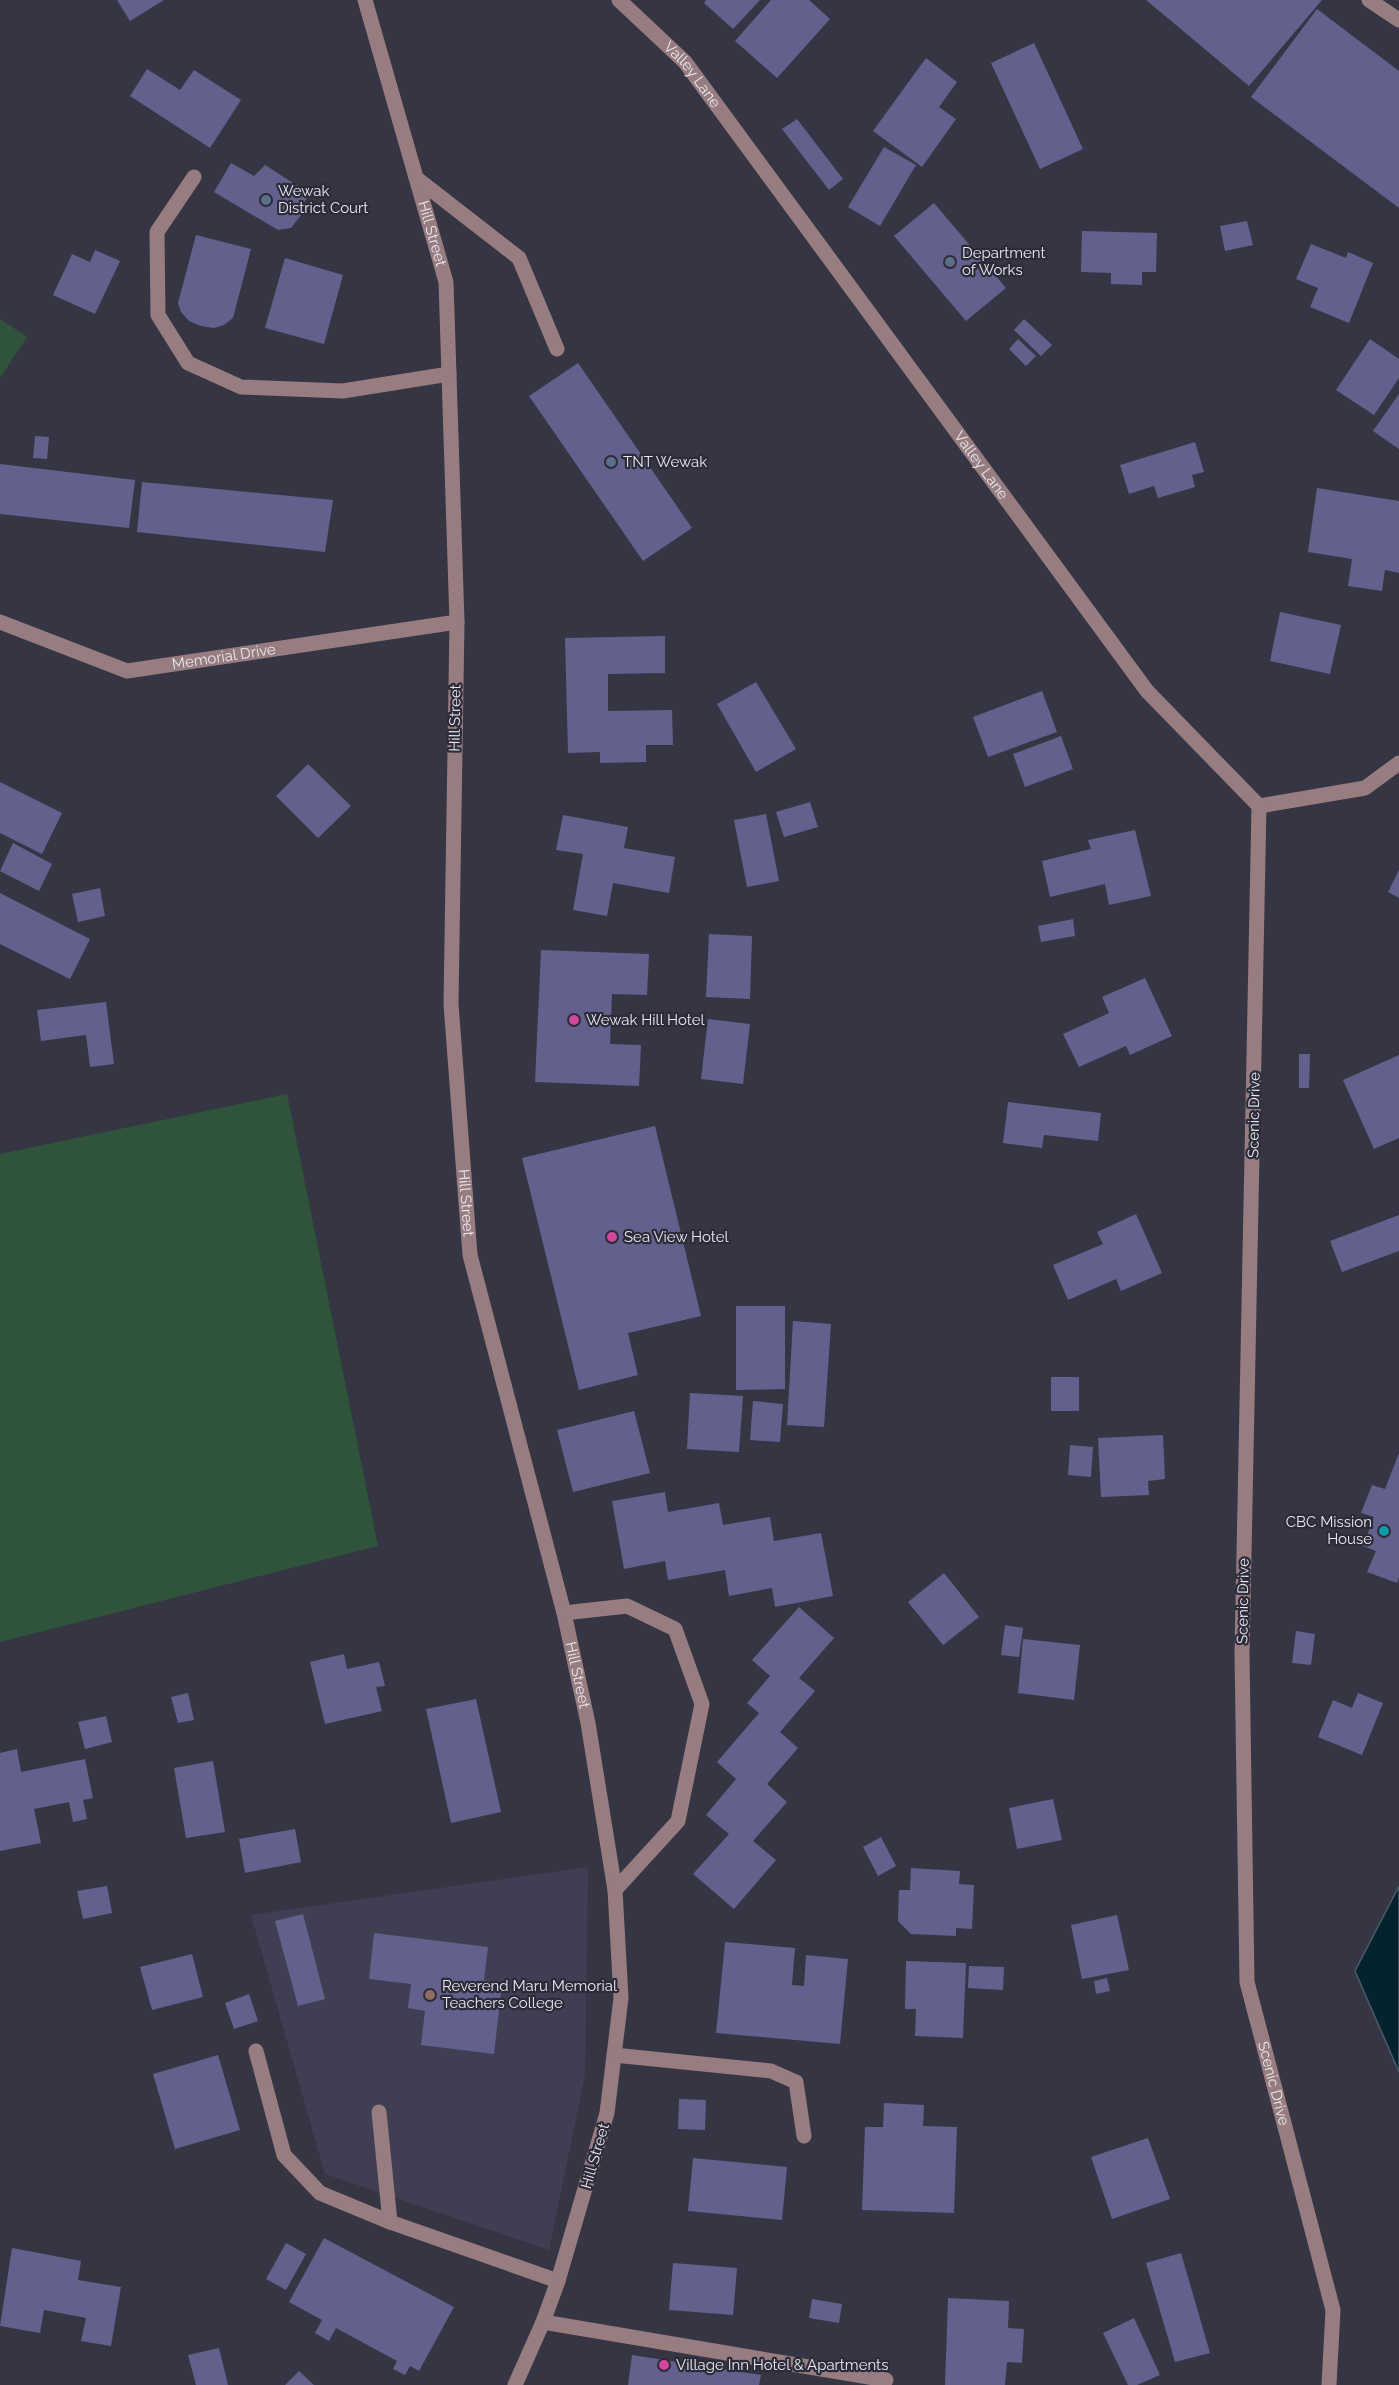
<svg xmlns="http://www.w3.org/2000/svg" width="1399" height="2385" font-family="Raleway,sans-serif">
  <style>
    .built { fill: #403e53 }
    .green { fill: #2f543b }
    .water { fill: #05222f; stroke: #495d69; stroke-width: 1.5 }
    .building { fill: #64608d }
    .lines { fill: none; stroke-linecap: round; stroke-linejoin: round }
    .minor { stroke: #977d7f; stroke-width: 15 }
    .service-dot { fill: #5c6f8a; stroke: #2c2b39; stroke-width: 2 }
    .hotel-dot { fill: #d1479c; stroke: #2c2b39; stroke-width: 2 }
    .culture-dot { fill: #0f9aa8; stroke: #2c2b39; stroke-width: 2 }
    .education-dot { fill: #8d6e63; stroke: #2c2b39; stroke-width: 2 }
    .labels { text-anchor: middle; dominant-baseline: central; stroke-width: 4.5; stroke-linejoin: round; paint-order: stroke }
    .street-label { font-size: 15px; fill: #e8e7f0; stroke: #2c2b39 }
    .poi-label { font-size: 15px; fill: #e8e7f0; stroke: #2c2b39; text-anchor: start }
  </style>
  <rect width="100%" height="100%" fill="#363543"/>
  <path class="built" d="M588 1867 585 2075 549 2250 325 2174 251 1915Z"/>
  <path class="green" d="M0 319 27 337 0 378Z
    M287 1094 378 1546 0 1642V1154Z"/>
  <path class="water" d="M1399 1886V2072L1355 1971Z"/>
  <path class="building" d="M117 0H164L130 21Z
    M706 0H760L733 29 704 3Z
    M771 0H809L830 19 777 78 735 41Z
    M1146 0H1322L1249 86Z
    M1317 9 1399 71V208L1251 97Z
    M1034 43 1083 149 1040 169 991 63Z
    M926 58 957 82 939 107 956 119 922 167 873 131Z
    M147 69 180 90 194 70 241 100 210 148 130 96Z
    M797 119 843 179 829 190 782 129Z
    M884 147 916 165 880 226 848 207Z
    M231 163 254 176 265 165 310 194 302 205 304 211 291 228 278 230 214 192Z
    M934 203 1006 288 966 321 894 236Z
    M1247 221 1253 245 1225 251 1220 226Z
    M1082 231 1157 233 1156 272H1142V285L1111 284V273L1081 272Z
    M196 235 251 249 233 318 224 325 214 328 201 326 189 321 181 312 178 303Z
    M1311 244 1346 258 1348 252 1373 263 1349 323 1310 307 1318 288 1296 279Z
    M95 250 120 261 95 314 53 295 72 254 90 262Z
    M285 258 343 275 324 344 265 328Z
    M1024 319 1052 345 1041 356 1014 330Z
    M1018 339 1036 356 1026 366 1009 349Z
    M1370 339 1399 359V378L1374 415 1336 390Z
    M578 363 692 528 643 561 529 396Z
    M1399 394V449L1373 431Z
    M35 436 49 437 47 459 33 458Z
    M1195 442 1204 472 1192 475 1195 487 1158 498 1154 486 1129 494 1120 465Z
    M0 464 135 480 129 528 0 514Z
    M142 482 333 500 325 552 137 532Z
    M1317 488 1399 501V573L1385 570 1382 591 1348 586 1352 559 1308 552Z
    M1280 612 1341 625 1330 674 1270 661Z
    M665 636V673L608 674V711L672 710 673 745H646V762L600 763V752L568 753 565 638Z
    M756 682 796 749 756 772 717 704Z
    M1042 691 1057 732 988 757 973 717Z
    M1061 736 1073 769 1025 787 1013 754Z
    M308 764 351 806 318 838 276 796Z
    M0 782 62 813 42 854 0 833Z
    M810 802 818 827 784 837 776 812Z
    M766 814 779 881 747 887 734 820Z
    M563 815 628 827 624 848 675 857 669 893 613 883 607 916 573 910 583 854 556 850Z
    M1135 830 1151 896 1109 905 1105 884 1050 897 1042 861 1091 849 1088 840Z
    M13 843 52 864 39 891 0 871Z
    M1399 870V898L1388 892Z
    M100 888 105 916 78 922 72 894Z
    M0 893 90 939 70 979 0 944Z
    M1073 919 1075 936 1041 942 1038 926Z
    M709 934 752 936 750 999 706 997Z
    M541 950 649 954 647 995 612 994 610 1044 641 1045 639 1086 535 1082Z
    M1145 978 1172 1036 1130 1055 1126 1046 1079 1067 1063 1034 1109 1013 1102 997Z
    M106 1002 114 1064 90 1067 86 1035 41 1041 37 1010Z
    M708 1019 750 1024 743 1084 701 1079Z
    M1299 1054H1310L1309 1088H1299Z
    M1399 1055V1138L1374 1149 1343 1080Z
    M1008 1102 1101 1113 1098 1141 1044 1135 1042 1148 1003 1143Z
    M655 1126 701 1316 628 1333 638 1375 579 1390 522 1158Z
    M1136 1214 1162 1273 1121 1291 1116 1279 1068 1300 1053 1265 1103 1244 1097 1232Z
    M1399 1215V1251L1342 1272 1330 1241Z
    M736 1306H785V1389L736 1390Z
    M793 1321 831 1324 824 1427 787 1425Z
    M1051 1377H1079V1411H1051Z
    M690 1393 743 1396 739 1452 687 1449Z
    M753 1401 783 1404 780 1442 750 1440Z
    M634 1411 650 1473 573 1492 557 1430Z
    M1163 1435 1165 1479 1148 1481 1149 1495 1101 1497 1098 1438Z
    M1070 1445 1093 1447 1091 1477 1068 1475Z
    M1399 1453V1577L1397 1583 1367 1572 1376 1551 1363 1546 1374 1517 1361 1513 1372 1485 1385 1489Z
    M665 1492 668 1512 719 1503 723 1525 770 1517 774 1541 821 1533 833 1596 775 1607 772 1588 729 1596 725 1570 668 1580 665 1561 624 1569 612 1501Z
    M944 1573 979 1617 943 1645 908 1602Z
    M799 1607 834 1638 799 1678 815 1691 780 1732 798 1748 767 1784 787 1802 753 1841 776 1860 734 1909 693 1874 729 1834 706 1815 736 1779 717 1762 759 1713 747 1703 770 1676 752 1660Z
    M1005 1625 1023 1628 1019 1657 1001 1655Z
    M1296 1631 1315 1634 1311 1665 1292 1663Z
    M1023 1639 1080 1645 1074 1700 1018 1693Z
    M344 1654 347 1669 379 1662 385 1686 376 1687 382 1711 325 1724 310 1662Z
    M188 1693 194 1720 178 1723 171 1697Z
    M1358 1693 1383 1703 1362 1755 1318 1737 1333 1700 1352 1708Z
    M476 1699 501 1812 451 1823 426 1709Z
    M106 1716 112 1742 85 1749 78 1722Z
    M17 1749 21 1772 85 1759 93 1798 83 1800 87 1819 73 1822 69 1802 34 1809 41 1843 0 1851V1753Z
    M213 1761 225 1832 186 1838 174 1768Z
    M1053 1799 1062 1840 1017 1849 1009 1808Z
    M295 1829 301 1862 245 1873 239 1839Z
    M881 1837 896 1866 878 1876 863 1847Z
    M911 1868 960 1871 959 1884 974 1885 972 1929 956 1928V1936L911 1934 898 1921 899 1890H910Z
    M107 1886 112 1913 83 1919 77 1891Z
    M303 1914 325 1999 298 2006 275 1921Z
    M1117 1915 1129 1970 1082 1979 1071 1925Z
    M374 1933 488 1947 484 1980 502 1983 494 2054 421 2045 425 2011 408 2008 411 1984 369 1979Z
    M725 1942 795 1948 792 1985 804 1986 806 1955 848 1959 840 2044 716 2033Z
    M192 1954 203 1997 152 2010 140 1967Z
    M906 1961 966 1963 963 2038 915 2036 916 2009H905Z
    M969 1966 1004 1967 1003 1990 968 1988Z
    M1107 1978 1110 1991 1096 1994 1094 1981Z
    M249 1994 258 2021 234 2029 225 2003Z
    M218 2055 240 2130 175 2149 153 2074Z
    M679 2099 706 2100 705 2130 678 2129Z
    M884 2103 924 2105 923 2126 957 2127 954 2213 862 2210 865 2127H883Z
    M1148 2138 1170 2199 1112 2219 1091 2157Z
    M693 2158 787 2167 782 2220 688 2211Z
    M324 2238 454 2307 419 2371 410 2366 405 2375 393 2369 397 2361 336 2328 329 2341 315 2333 322 2320 289 2302Z
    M286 2243 306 2254 286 2290 266 2279Z
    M12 2248 81 2261 78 2280 121 2287 111 2346 81 2341 86 2318 44 2310 40 2333 0 2326Z
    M1181 2253 1210 2353 1175 2362 1146 2263Z
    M673 2263 737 2268 733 2315 669 2310Z
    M948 2298 1009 2301 1008 2328 1024 2329 1022 2363 1007 2362 1005 2385H945Z
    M812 2299 842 2304 839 2323 809 2318Z
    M1134 2318 1160 2375 1137 2385H1128L1103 2333Z
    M219 2348 228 2385H196L188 2355Z
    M632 2355 761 2375 759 2385H628Z
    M299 2371 314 2385H285Z"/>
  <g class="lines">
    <g class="minor">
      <path id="s1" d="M365 0 446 282 457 622 451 1004 470 1255 564 1613 588 1723 615 1890 621 1998 607 2113 558 2281 543 2322 515 2385"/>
      <path id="s2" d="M619 0 685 62 1147 691 1259 806 1365 788 1399 763"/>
      <path d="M1369 0 1399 20"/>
      <path d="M194 177 157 232 158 315 188 363 241 387 343 391 449 374"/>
      <path d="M416 178 519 258 557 349"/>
      <path id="s3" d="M0 622 127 671 457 622"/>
      <path id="s4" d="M1259 806 1242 1654 1247 1982 1333 2310 1329 2385"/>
      <path d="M564 1613 627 1606 675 1629 702 1704 678 1821 615 1890"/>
      <path d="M256 2051 284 2155 320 2193 390 2222"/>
      <path d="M614 2055 771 2071 796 2082 804 2136"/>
      <path d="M379 2112 390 2222 558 2281"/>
      <path d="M543 2322 886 2380"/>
    </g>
  </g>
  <g class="service-dot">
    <circle cx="266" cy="200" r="6"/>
    <circle cx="950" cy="262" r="6"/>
    <circle cx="611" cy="462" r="6"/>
  </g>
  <g class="hotel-dot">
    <circle cx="574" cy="1020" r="6"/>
    <circle cx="612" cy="1237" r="6"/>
    <circle cx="664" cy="2365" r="6"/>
  </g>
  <circle class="culture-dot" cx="1384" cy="1531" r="6"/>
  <circle class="education-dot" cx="430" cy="1995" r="6"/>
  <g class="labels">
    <g class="street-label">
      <text stroke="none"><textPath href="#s2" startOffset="105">Valley Lane</textPath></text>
      <text stroke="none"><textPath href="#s1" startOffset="243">Hill Street</textPath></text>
      <text stroke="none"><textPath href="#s2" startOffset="591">Valley Lane</textPath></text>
      <text stroke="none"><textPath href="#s3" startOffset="234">Memorial Drive</textPath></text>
      <text transform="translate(455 718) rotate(-89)">Hill Street</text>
      <text transform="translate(1254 1115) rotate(-89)">Scenic Drive</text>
      <text stroke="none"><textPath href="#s1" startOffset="1215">Hill Street</textPath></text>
      <text transform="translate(1243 1601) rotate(-89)">Scenic Drive</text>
      <text stroke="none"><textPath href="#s1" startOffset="1701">Hill Street</textPath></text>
      <text stroke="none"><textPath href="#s4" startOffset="1281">Scenic Drive</textPath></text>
      <text transform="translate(595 2156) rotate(-74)">Hill Street</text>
    </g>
    <g class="poi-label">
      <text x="278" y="191">Wewak<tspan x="278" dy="17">District Court</tspan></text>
      <text x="962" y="253">Department<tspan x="962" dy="17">of Works</tspan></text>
      <text x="623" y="462">TNT Wewak</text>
      <text x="586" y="1020">Wewak Hill Hotel</text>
      <text x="624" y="1237">Sea View Hotel</text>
      <text x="1372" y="1522" text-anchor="end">CBC Mission<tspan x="1372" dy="17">House</tspan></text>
      <text x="442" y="1986">Reverend Maru Memorial<tspan x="442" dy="17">Teachers College</tspan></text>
      <text x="676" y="2365">Village Inn Hotel &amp; Apartments</text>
    </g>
  </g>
</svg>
